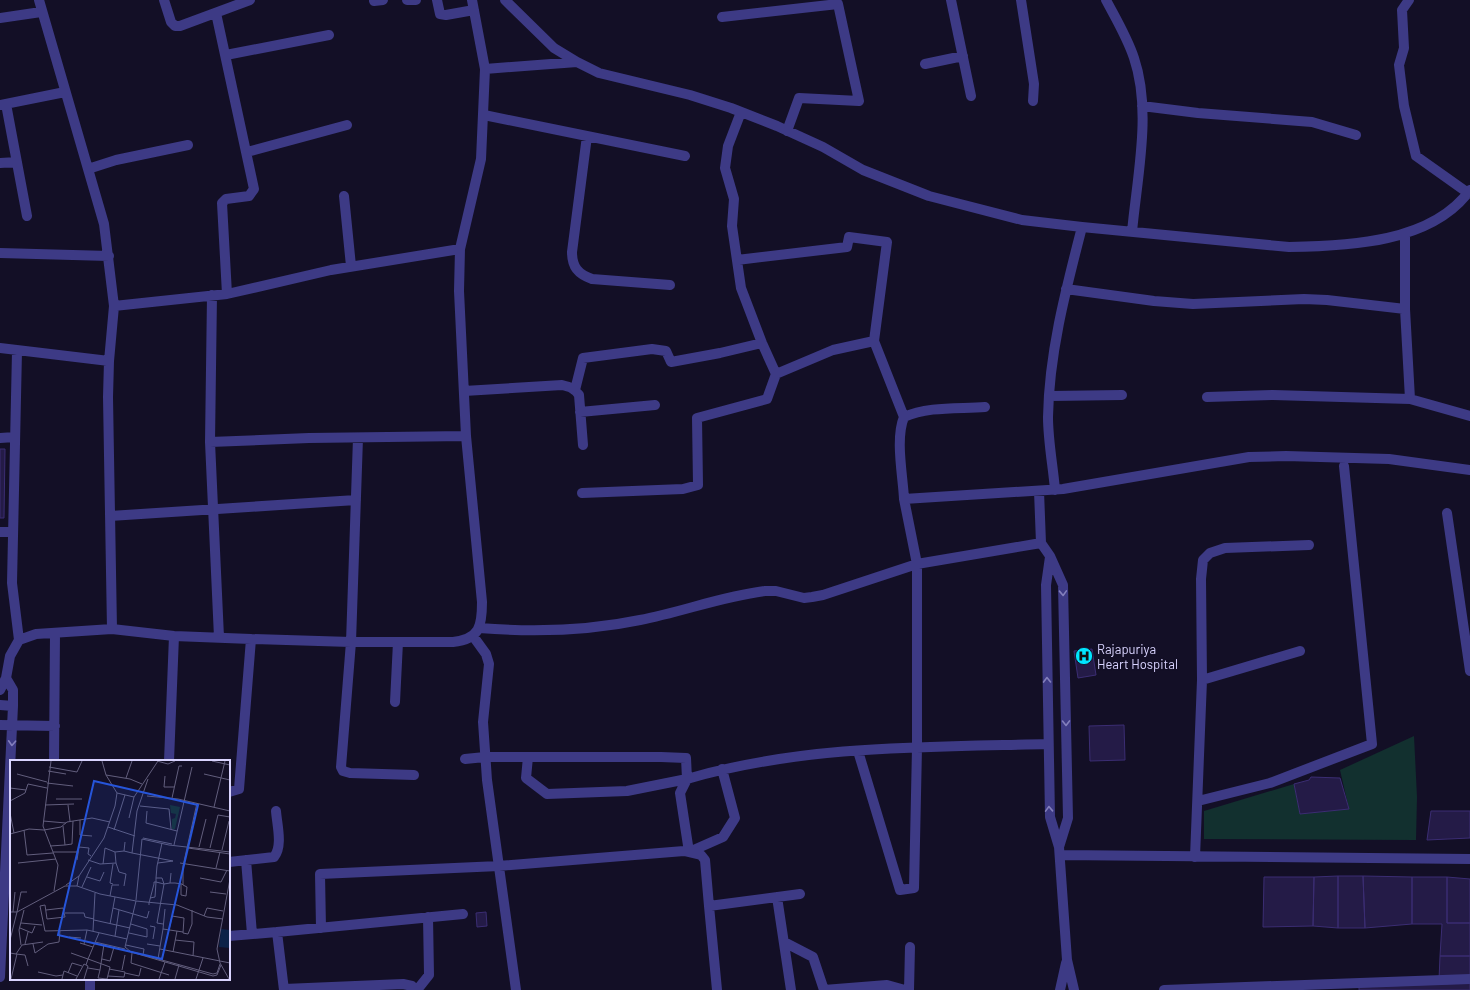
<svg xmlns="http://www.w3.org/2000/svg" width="1470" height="990" font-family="Barlow,sans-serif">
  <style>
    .green { fill: #12302f }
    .building { fill: #241b47; stroke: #3b2d73 }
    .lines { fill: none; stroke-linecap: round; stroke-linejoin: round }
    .minor { stroke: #3d3a85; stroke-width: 10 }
    .oneway { stroke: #837fbc }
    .labels { text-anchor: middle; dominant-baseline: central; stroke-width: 3; stroke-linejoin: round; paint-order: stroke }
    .poi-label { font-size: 13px; fill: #d9d4ff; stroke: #130f26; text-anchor: start }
    .inset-road { fill: none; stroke: #625e7d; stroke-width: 1 }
    .view { fill: #2655da; fill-opacity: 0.15; stroke: #2655da; stroke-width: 2 }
    .inset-edge { fill: none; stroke: #d9d4ff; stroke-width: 2 }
  </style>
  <rect width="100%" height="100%" fill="#130f26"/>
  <path class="green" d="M1414 736 1417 797 1416 840 1204 839V811L1294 784 1300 814 1349 809 1340 770Z"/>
  <path class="building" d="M0 449H5L4 518H0Z
    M1092 649 1096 675 1078 678 1074 651Z
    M1124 725 1125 760 1090 761 1089 726Z
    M1311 777 1340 778 1349 809 1300 814 1294 784 1309 780Z
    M1431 811H1470V838L1427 840Z
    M1338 876H1363L1365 928H1338Z
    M1338 876V928L1313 926 1314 877Z
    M1363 876 1412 877V924L1365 928Z
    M1264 877H1314L1313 926 1263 927Z
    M1412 877H1447V923H1470V956H1440L1442 924H1412Z
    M1447 877 1470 879V923H1447Z
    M486 912 487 926 477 927 476 913Z
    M1440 956H1470V979L1439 980Z
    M1470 983V990H1359V987Z"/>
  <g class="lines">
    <path class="minor" d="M39 0 104 224 114 306 109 361 108 397 112 629
      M164 0 171 22 175 26H180L250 0
      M407 0H416
      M437 0 440 14 446 15 474 10
      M472 0 485 69 577 62 599 73 690 95 731 108 777 126 823 147 863 170 929 196 1022 220 1082 227 1289 247C1348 246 1432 243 1470 190
      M505 0 554 48 577 62
      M951 0 971 96
      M1021 0 1034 84 1033 101
      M1106 0C1116 19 1127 37 1134 58 1152 111 1137 177 1132 232
      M1409 0 1402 10 1404 48 1399 65 1404 106 1416 156 1468 193
      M374 1 383 0
      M216 13 254 189 249 196 226 199 222 203 227 294
      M722 17 838 4 859 101 799 98 787 131
      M0 18 41 12
      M226 55 329 35
      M925 64 963 56
      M6 104 27 216
      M0 105 65 92
      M1142 106 1198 113 1312 122 1356 135
      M741 112 728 146 725 168 734 199 732 226 741 288 762 343 776 374 833 350 874 341 904 417
      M484 115 685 156
      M587 136 572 252C572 267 578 274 592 279L670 285
      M247 152 347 125
      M0 163 17 162
      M88 169 116 160 188 145
      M344 196 351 266
      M1405 234V309L1410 399 1470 416
      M0 253 109 256
      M737 260 847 247 849 237 887 242 874 341
      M1066 289 1154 301 1193 304 1304 299 1327 300 1405 309
      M212 295 210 442 219 637
      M114 306 227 294 331 270 460 249
      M0 348 109 361
      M17 351 12 583 19 640
      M575 390 583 358 652 349 666 351 671 362 720 353 762 343
      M464 391 562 385C570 387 574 388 579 395L583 445
      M1050 396 1122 395
      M1207 397 1273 395 1410 399
      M580 412 655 405
      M0 438 15 437
      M358 438 351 642 341 767 343 771 350 773 414 775
      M210 442 309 438 466 436
      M1055 490C1053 466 1048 441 1048 417 1049 353 1066 289 1082 227
      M1039 491 1041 543
      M582 493 683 489 698 485 697 418 767 399 776 374
      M904 499C903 476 895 439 904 417 928 406 959 409 985 407
      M1447 513 1470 671
      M110 516 356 500
      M0 532H13
      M1050 557 1046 585 1050 817 1059 847 1067 960 1074 990
      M479 628C532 632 588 631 640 620 682 612 723 596 765 591H776L804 598 812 597 823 595 917 564 1041 543 1050 556 1063 585 1068 818 1059 847
      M473 636 486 654 489 664 483 722 487 780 516 990
      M1202 680 1300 651
      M0 690 6 678 10 656 19 640 36 634 112 629 174 636 251 639 351 642H453C480 639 482 626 482 602L466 436 459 291 460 249 481 159 485 69
      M395 702 398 642
      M0 705 13 706
      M0 725 55 726
      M858 751 900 890 914 888 917 748V564L904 499 1063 489 1249 457 1286 456 1389 459 1470 470
      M465 759 485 757H661L686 758 687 779 627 791 547 794 526 778 528 757
      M54 761 55 634
      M169 761 174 636
      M722 769 735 818 723 837 689 852 680 793 687 779C803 745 927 747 1048 744
      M229 792 239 789 251 639
      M1198 801 1270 783 1372 744 1344 466
      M1060 855 1470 859
      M1195 857 1202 680 1201 579 1203 560 1210 553 1225 548 1309 545
      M246 860 252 934
      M229 862 274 857C283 846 277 825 276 811
      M777 897 791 990
      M709 906 717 990
      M321 928 320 874 499 866 684 851 701 855 705 860 709 906 800 894
      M277 932 463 914
      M229 936 277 932 284 990
      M784 942 813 957 824 990
      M0 977 13 706V690L6 678
      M90 979V990
      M284 989 403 984 412 986 416 990
      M417 990 429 975 428 917
      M824 990 887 985 905 990
      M909 990 910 947
      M1060 990 1066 963
      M1164 990 1470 979"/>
  </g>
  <defs><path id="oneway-chevron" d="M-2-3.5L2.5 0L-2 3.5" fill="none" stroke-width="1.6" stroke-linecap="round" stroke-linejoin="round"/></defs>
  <g class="oneway">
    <use href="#oneway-chevron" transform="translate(1063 593) rotate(88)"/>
    <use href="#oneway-chevron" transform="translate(1047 680) rotate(-91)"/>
    <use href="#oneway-chevron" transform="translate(1066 723) rotate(89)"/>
    <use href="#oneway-chevron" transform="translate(12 743) rotate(93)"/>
    <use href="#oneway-chevron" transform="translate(1049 809) rotate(-92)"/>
  </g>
  <defs>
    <symbol id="hospital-disc" viewBox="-11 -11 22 22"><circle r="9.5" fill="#00e5ff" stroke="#130f26"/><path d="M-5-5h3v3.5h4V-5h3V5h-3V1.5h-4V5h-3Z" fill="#111"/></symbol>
  </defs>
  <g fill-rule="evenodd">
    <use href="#hospital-disc" x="1074" y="646" width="20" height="20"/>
  </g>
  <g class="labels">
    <g class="poi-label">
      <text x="1097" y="649">Rajapuriya<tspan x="1097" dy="15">Heart Hospital</tspan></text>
    </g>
  </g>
  <g transform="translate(10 760)">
    <rect width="220" height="220" fill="#130f26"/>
    <path d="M160 45 170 47 165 69H162V59L165 58 166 54 161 53Z" fill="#12302f"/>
    <path d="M211 169 220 170V188L209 187Z" fill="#0c2248"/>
    <path class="inset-road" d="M41 1 33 66 48 105 44 131M147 1 158 4 165 1M202 1 220 5M39 7 67 12 72 1M38 11 56 14M7 14 37 22M194 14 220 20M96 15 120 19 132 24M155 16 154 27H164M116 18 122 1M138 19 127 51 122 93 163 101M37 23 63 26M0 28 16 30M107 33 124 37 148 1M137 36 168 39 220 51M162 38 169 6H172M46 39H72M0 41 15 33 18 24 37 28M35 45 64 44M58 45 60 61M130 46 159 49 161 69M204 47 215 1M137 51 136 63 167 71M0 53 4 73M119 58 124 37M70 60V75L82 76M33 61 56 63M98 67 125 76M14 70 17 95 43 93M104 70 115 35M0 74 19 69 34 70 51 67 57 62 82 58 100 62M133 78 162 84M132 79 159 85 220 92M115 82 114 91 122 93M55 85 62 84 63 61M164 85 182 7M40 86 55 85 53 66M189 87 196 59M178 88 220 94M200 88 208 55 220 57M212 90 219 61M43 92H68M67 100 69 87 79 88 78 94 81 96M78 100 90 104 106 103 105 92 114 91M8 103 46 99M106 103 109 112 116 114 114 126M148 103 163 101M170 103 220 111M93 104 95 88 105 92M103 104 100 123 103 124M206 108 210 92M77 117 90 121 94 112M146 118H152L154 124 146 122V118L147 106 152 83M190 118 211 122 217 110M160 123H165L172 124 173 125 177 127 176 136 171 135V124M56 125 69 116M173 125V106L187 43M67 126 90 134 126 141 115 187 121 192 203 216 207 215 211 205M72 127 81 107M200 132 216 134M100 136 102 125H109M126 140 132 79M126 141 167 145 197 157 213 159M139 145V143L144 124V122H146L145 137 140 138M103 148 137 158 139 151M36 150 53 148 55 157 37 159 35 145 30 146 35 171 77 170 117 179M0 152H7L11 132H17M3 152 5 132M55 153H74L75 157 84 159M194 156 197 148 213 151M84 160 120 168M11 163 32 165M100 164 105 137M153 164 147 163 154 124 160 123 161 113M140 166 145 167 143 179M10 168 22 173 25 166M153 169 155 149M159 170 162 156 174 158 173 173 178 174 182 164V150M83 171 85 133M119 173 137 177V169L121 164M105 176 109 150M59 177 71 178M0 180 7 152 55 126H67L69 116 94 78 105 46 107 33 96 15 92 1M165 180 184 182 183 196M85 182 115 189M70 183 83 187M15 184 18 172M23 184 25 193 38 184 49 182 50 171M74 184 77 170M137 184 150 186M11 185 9 170 14 150M116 185 134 189 133 195M150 189 220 203M119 191 203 214 207 213 210 204M163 192 167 171M0 193 6 194 12 185 33 182M61 193 78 199 89 173M122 193 121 203 159 215M6 194 15 195 18 206M92 199 100 201 104 187M148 199 153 169 173 172M76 205 78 199 100 207 97 219M78 208 90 210 94 184M90 210 88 218 97 219M112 210 115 195M28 212 46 216 53 215M58 213 62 203 72 206M115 213 129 216 131 208M98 216 114 217 115 212 99 209M1 219 7 194M52 219 54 211 67 216M66 219 74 204 78 206 74 219M149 219 155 202M165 219 169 205M186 219 193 198M219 219 210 203 207 189 220 119"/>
    <path class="view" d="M84 21 188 45 152 199 48 175Z"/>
    <rect width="220" height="220" class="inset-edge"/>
  </g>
</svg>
